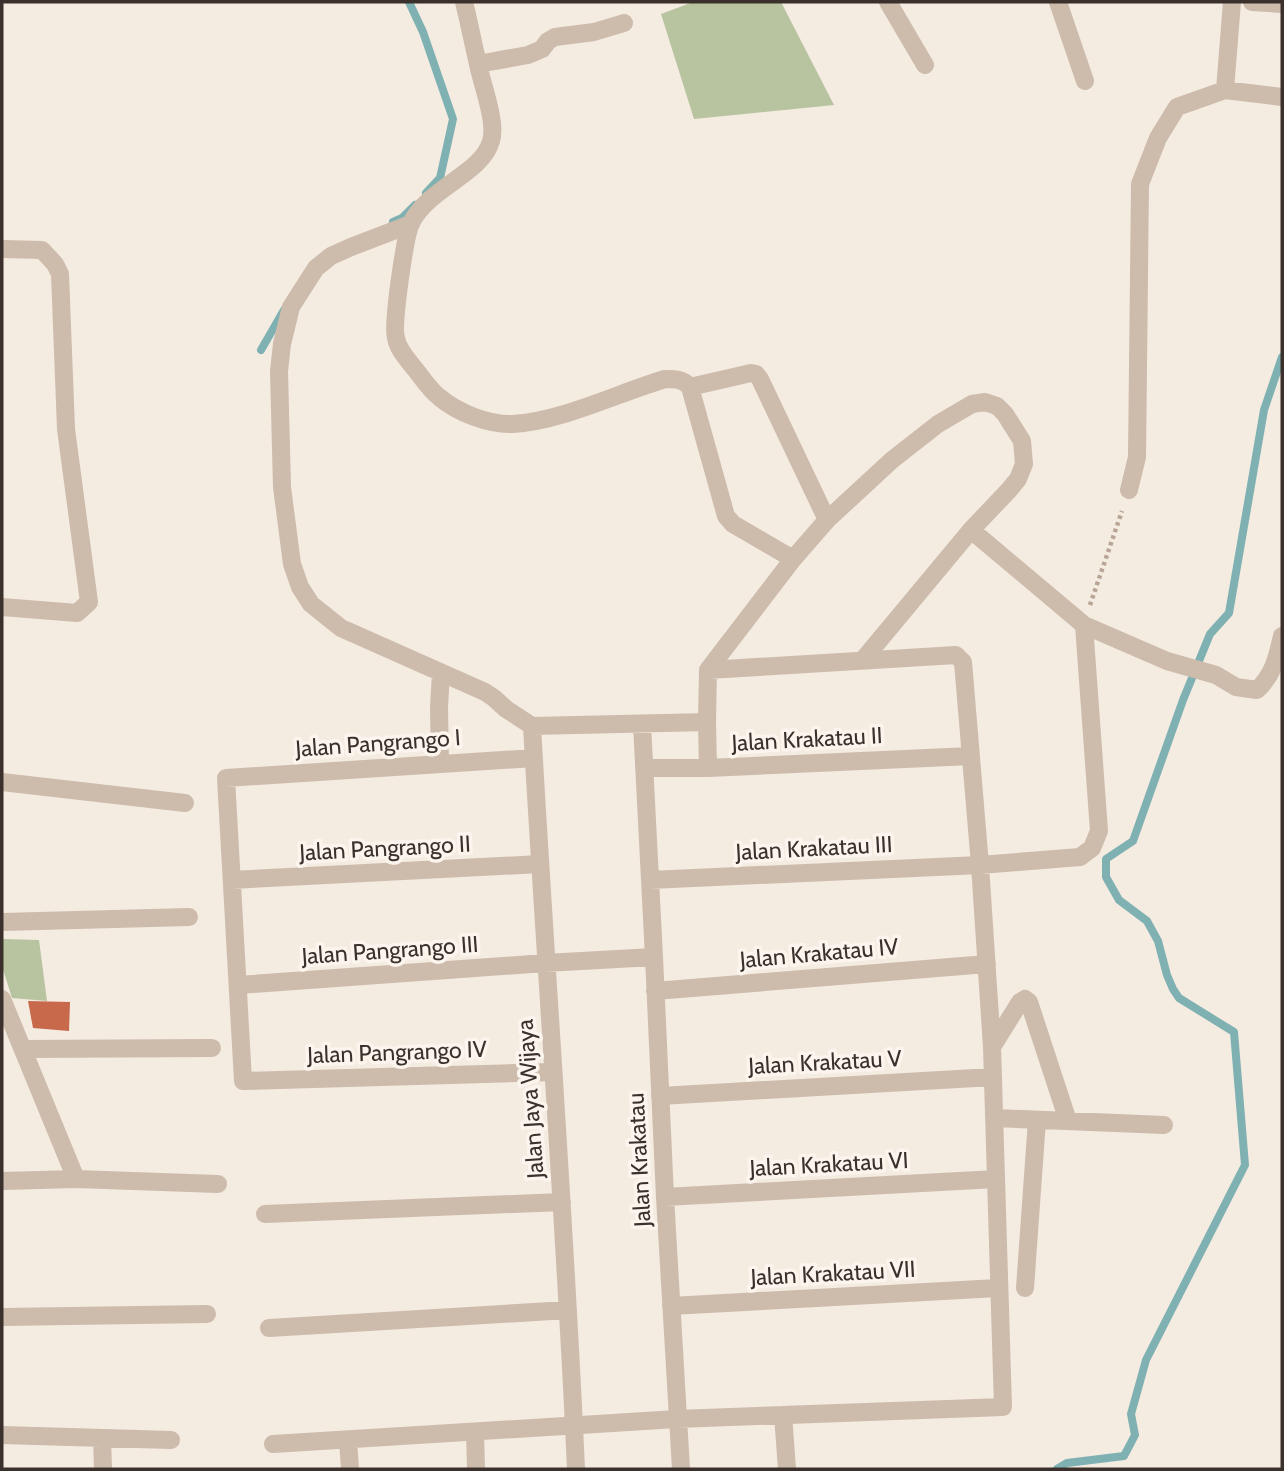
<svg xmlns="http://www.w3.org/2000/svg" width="1284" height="1471" font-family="Cabin,sans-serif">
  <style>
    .green { fill: #b8c4a0 }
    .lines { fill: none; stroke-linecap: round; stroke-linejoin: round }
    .stream { stroke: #7fb0b2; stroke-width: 8 }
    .building { fill: #c8694b }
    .path { stroke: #b9a596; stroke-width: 4.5; stroke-dasharray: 3.5 3.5; stroke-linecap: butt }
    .minor { stroke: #cdbbac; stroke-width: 18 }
    .labels { text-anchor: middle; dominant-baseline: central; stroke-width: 7; stroke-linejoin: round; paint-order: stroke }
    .street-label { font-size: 23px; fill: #3b302b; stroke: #fbf5ee }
  </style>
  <rect width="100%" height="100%" fill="#f4ebe1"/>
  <path class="green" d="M693 2H781L834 105 694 119 661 14Z
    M2 939 39 940 47 1001 12 998 2 966Z"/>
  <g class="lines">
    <path class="stream" d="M409 2 423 32 453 119 440 178 426 193
      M393 222 402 218 415 205
      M261 350 284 310
      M1057 1469 1067 1463 1124 1456 1135 1435 1131 1414 1146 1360 1245 1165 1234 1032 1179 998 1173 989 1167 975 1158 941 1147 921 1119 900 1106 877V859L1133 841 1183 700 1210 634 1229 613 1264 410 1282 357"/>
  </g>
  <path class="building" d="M28 1001 70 1002 69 1031 33 1028Z"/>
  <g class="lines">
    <path class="path" d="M1090 605 1122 511"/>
    <path class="minor" d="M464 2C469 22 473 43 478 64 482 85 497 122 491 141 482 174 429 187 411 223 405 236 392 324 396 338 398 350 408 360 415 369 423 379 430 390 439 397 458 413 489 425 513 424 562 421 618 393 665 379 676 379 683 379 690 387L726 516 733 524 793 559
      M888 2 925 65
      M1058 2 1085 81
      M1252 2 1282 4
      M478 64 528 55 542 49 548 41 555 37 594 32 624 23
      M1225 90 1232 2
      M411 224 351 247 331 256 316 268 291 307 282 344 279 371 282 487 292 564 300 587 311 604 341 628 485 692 494 698 506 709 532 726 707 722 708 670 793 559 827 520 892 460 938 424 972 404 985 402 997 406 1005 414 1022 441 1024 464 1018 479 1009 490 971 530 862 661
      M2 249 42 250 55 264 60 274 66 429 89 602 77 613 2 607
      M690 387 751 373 756 374 760 379 827 520
      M1129 490 1137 457 1140 184 1158 138 1177 107 1225 90 1282 97
      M1084 625 1167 661 1216 675 1236 687 1257 690C1274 674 1277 657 1282 636
      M707 722 708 768
      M642 724 654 957
      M532 726C546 974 565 1221 576 1469
      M534 758 226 778 243 1081 553 1072
      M440 764 439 707 441 673
      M644 768H708L971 756
      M2 782 185 803
      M232 880 540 864
      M650 880 980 865 1080 857 1092 848 1099 831 1084 625 971 530
      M2 922 189 917
      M238 985 545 963 654 957 665 1197 681 1469
      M655 991 987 964
      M2 999 76 1179
      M992 1047 1020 1002 1025 999 1029 1002 1068 1121
      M23 1049 212 1048
      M660 1096 993 1077
      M995 1118 1164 1125
      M2 1181 76 1179 218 1184
      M665 1197 996 1179
      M265 1214 562 1202
      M1025 1288 1037 1120
      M671 1306 998 1288
      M2 1317 207 1314
      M269 1328 568 1310
      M783 1415 787 1469
      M475 1432 476 1469
      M2 1435 171 1440
      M102 1438 103 1469
      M348 1440 350 1469
      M273 1444 677 1419 1003 1407 992 1047 980 865 963 662 956 655 708 670"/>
  </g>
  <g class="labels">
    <g class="street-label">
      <text transform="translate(807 739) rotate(-3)">Jalan Krakatau II</text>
      <text transform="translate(378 743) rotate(-4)">Jalan Pangrango I</text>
      <text transform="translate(385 848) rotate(-3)">Jalan Pangrango II</text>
      <text transform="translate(814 848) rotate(-3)">Jalan Krakatau III</text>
      <text transform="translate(390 950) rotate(-4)">Jalan Pangrango III</text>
      <text transform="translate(819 953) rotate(-5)">Jalan Krakatau IV</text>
      <text transform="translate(397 1052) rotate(-2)">Jalan Pangrango IV</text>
      <text transform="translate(825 1062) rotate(-3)">Jalan Krakatau V</text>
      <text transform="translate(530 1099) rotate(-94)">Jalan Jaya Wijaya</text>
      <text transform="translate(639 1160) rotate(-93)">Jalan Krakatau</text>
      <text transform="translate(829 1164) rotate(-3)">Jalan Krakatau VI</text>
      <text transform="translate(833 1273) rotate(-3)">Jalan Krakatau VII</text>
    </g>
  </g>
  <rect width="1284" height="1471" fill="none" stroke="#3b302b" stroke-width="7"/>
</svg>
